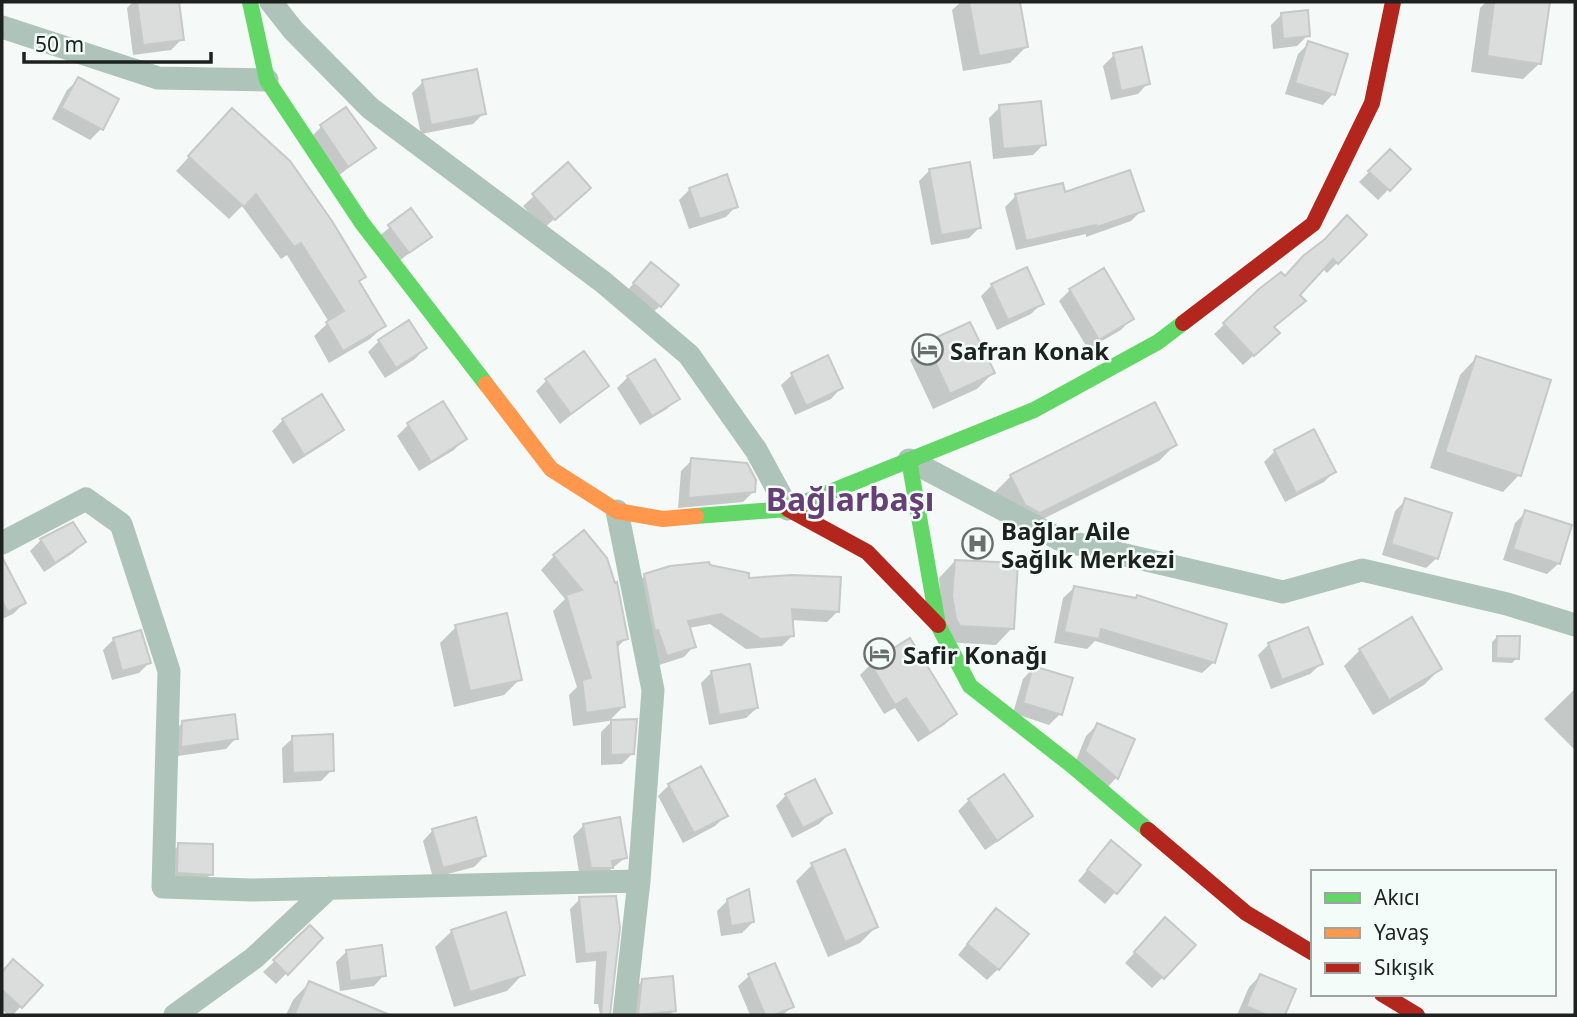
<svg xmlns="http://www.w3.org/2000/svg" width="1577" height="1017" font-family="'Noto Sans',sans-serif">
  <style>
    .shadow { fill: #0003 }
    .building { fill: #dadddc; stroke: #c6c9c8; stroke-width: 2 }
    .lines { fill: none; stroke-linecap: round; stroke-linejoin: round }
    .street { stroke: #aec3ba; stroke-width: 23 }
    .fast { stroke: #63d668; stroke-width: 16 }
    .slow { stroke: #ff974d; stroke-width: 16 }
    .jam { stroke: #b3261e; stroke-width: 16 }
    .labels { text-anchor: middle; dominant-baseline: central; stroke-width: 5; stroke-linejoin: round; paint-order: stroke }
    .poi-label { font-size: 24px; font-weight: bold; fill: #1d211f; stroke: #f3fcf8; text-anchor: start }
    .district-label { font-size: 32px; font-weight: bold; fill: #673f77; stroke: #f3fcf8 }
  </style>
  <rect width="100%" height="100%" fill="#f5faf8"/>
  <path class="shadow" d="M133 2H177L182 39 171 50 133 55 127 8Z
    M961 2H1018L1026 47 1010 63 963 71 952 10Z
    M1486 2H1548L1540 63 1523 79 1471 72 1480 8Z
    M1282 14 1308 35 1297 46 1273 49 1271 25Z
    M1309 43 1333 94 1323 105 1285 94 1298 54Z
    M1114 55 1148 83 1138 94 1111 100 1103 66Z
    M78 80 101 129 90 140 52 119 67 90Z
    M423 82 484 113 473 124 421 134 412 93Z
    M1000 107 1044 144 1033 155 993 159 989 118Z
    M219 124 358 282 384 326 370 339 329 363 314 336 329 322 287 255 281 259 242 206 229 219 176 171Z
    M321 127 373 148 337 177 311 137Z
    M1390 151 1409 169 1378 200 1359 182Z
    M568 165 578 198 543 229 523 206Z
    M930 170 980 227 969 238 931 245 919 181Z
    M690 189 736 206 726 217 689 229 679 200Z
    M1064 194 1142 210 1131 221 1086 237V234L1016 250 1005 207 1016 196Z
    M411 210 430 237 398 262 378 237Z
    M1365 235 1327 273 1322 268 1273 328 1267 343 1243 365 1214 334 1260 291Z
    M651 264 660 306 649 316 623 295Z
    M992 285 1042 303 1031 314 997 330 981 296Z
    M1070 290 1131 319 1121 330 1088 349 1059 301Z
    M970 324 993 373 977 389 933 409 910 360 927 344Z
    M379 341 425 348 415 359 385 378 368 352Z
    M1476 358 1519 475 1503 492 1430 468 1460 375Z
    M792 375 841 388 831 399 795 415 781 385Z
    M628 377 677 398 667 409 640 425 617 388Z
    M546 381 607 386 560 424 536 391Z
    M442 403 464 439 454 450 419 471 397 436 408 425Z
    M283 420 342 430 331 440 293 464 272 431Z
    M1313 431 1334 472 1324 482 1285 502 1264 462 1275 451Z
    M1175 445 1159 461 1023 529 995 492 1011 476Z
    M692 460 753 492 743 502 678 508 681 471Z
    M1406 500 1437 558 1426 568 1382 555 1395 511Z
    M1526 512 1570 526 1558 564 1547 574 1503 560 1515 523Z
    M41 540 84 542 73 553 44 572 30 551Z
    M554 556 626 638 616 649 623 707 609 721 573 726 569 695 577 687 553 611 565 599 541 570Z
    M955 561 1012 628 996 645 944 642 939 578Z
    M709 567 748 580 838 611 827 622 791 620 793 635 782 646 746 649 710 624 689 628 694 646 684 657 656 666 634 586 645 576Z
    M6 568 24 603 13 614 2 619V570Z
    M1074 588 1135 600 1225 625 1213 663 1202 673 1095 641 1087 649 1054 643 1063 598Z
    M456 627 520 679 504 695 454 707 440 643Z
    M1497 637 1517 658 1512 663 1492 662V642Z
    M114 639 150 662 139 673 112 680 103 650Z
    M910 640 955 714 944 725 918 742 895 708 884 714 860 675 871 664Z
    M1269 644 1321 664 1310 674 1271 689 1258 655Z
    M1360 650 1440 669 1424 685 1373 715 1344 666Z
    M1033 668 1071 679 1060 714 1049 725 1013 713 1023 679Z
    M712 672 757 708 746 718 709 725 701 683Z
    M1575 689V750L1544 719Z
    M611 722 633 753 622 764 601 765V732Z
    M182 723 236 738 226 749 171 757 172 734Z
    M1097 725 1133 740 1116 778 1106 789 1075 763 1086 736Z
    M293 738 332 770 321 781 283 783 282 748Z
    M1003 776 1030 815 1020 826 985 850 958 811 969 800Z
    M669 785 726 815 715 826 683 843 658 796Z
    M786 795 830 813 819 824 792 838 776 806Z
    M583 826 625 858 600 878H580L573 836Z
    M433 830 485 856 474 867 433 878 423 841Z
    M179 845 211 874 200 885 167 884 168 856Z
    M1101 853 1138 865 1105 904 1078 881Z
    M812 865 876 927 860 943 828 957 796 881Z
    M580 899 618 928 609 1010 604 1015H600L598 1004H594L596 961 576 963 570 909Z
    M728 900 753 922 742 933 721 936 717 911Z
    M986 921 998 969 987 980 958 955Z
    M310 928 321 938 276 984 263 972Z
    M1155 930 1163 977 1152 988 1125 963Z
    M452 931 523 974 507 991 454 1007 435 947Z
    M347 951 384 975 374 986 340 991 336 962Z
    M13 961 40 985 13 1015H8L2 1010V973Z
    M749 976 792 1006 783 1015H750L738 986Z
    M1260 976 1294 990 1283 1015H1237L1249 987Z
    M643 980 674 1011 669 1015H629L632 991Z
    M309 983 371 1009 368 1015H286L293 1000Z"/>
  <path class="building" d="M137 2H179L184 40 143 45Z
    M969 2H1020L1028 47 979 56Z
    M1494 2H1550L1541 64 1487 56Z
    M1308 10 1310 36 1283 39 1281 13Z
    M1308 41 1348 54 1335 95 1295 83Z
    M1142 47 1150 84 1121 91 1113 53Z
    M477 69 486 114 431 125 422 80Z
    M78 77 119 99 103 130 61 108Z
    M1041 101 1046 145 1003 149 999 105Z
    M346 107 376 148 348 167 320 125Z
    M232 108 290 161 332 221 366 277 359 281 386 326 343 351 326 322 344 311 301 243 294 247 256 194 244 207 188 156Z
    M1390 149 1411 169 1390 191 1368 171Z
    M568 162 591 188 555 220 532 194Z
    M970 162 981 228 941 235 929 169Z
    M1130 170 1144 211 1097 227 1096 225 1026 241 1015 194 1063 183 1065 192Z
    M727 174 738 207 700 219 689 188Z
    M411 208 432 237 409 253 388 225Z
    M1347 215 1367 235 1338 264 1333 259 1300 295 1306 301 1274 327 1280 333 1254 356 1223 323 1259 289 1281 272 1285 276 1303 256 1325 239Z
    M651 262 679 285 661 307 633 283Z
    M1027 267 1044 304 1008 320 991 284Z
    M1104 268 1134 319 1099 340 1069 289Z
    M409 320 427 348 396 368 378 340Z
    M970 322 995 373 950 394 926 342Z
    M584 351 609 386 571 414 545 379Z
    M828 355 843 388 806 406 791 373Z
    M1476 356 1551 380 1521 476 1445 452Z
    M655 359 680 399 652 416 627 376Z
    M322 394 344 430 304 455 282 419Z
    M443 401 467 439 431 462 407 423Z
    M1155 402 1177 445 1040 513 1025 505 1010 475Z
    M1314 429 1336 472 1296 493 1274 450Z
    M691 458 747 463 756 480 755 492 688 498Z
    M1405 498 1452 513 1438 559 1391 544Z
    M1525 510 1572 525 1560 564 1513 549Z
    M73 522 86 542 55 563 40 539Z
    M584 530 607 558 615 583 617 582 628 639 617 642 625 707 586 713 582 680 591 678 566 595 582 590 553 555Z
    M2 557 26 603 8 612 2 601Z
    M955 560 1018 563 1014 629 960 626 956 619 952 596Z
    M709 562 710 565 749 573V578L792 575 841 577 839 612 792 609 794 636 761 639 721 614 688 621 696 647 667 656 658 630 655 631 644 574 670 566Z
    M1074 586 1136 598 1137 595 1227 624 1215 663 1101 629 1099 639 1064 632Z
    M507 613 522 680 470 691 455 625Z
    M1412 617 1442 669 1389 700 1359 649Z
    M1308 627 1323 664 1282 680 1268 643Z
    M141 630 151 663 122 671 113 638Z
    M1497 636H1520L1519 659 1496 658Z
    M910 638 957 714 930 733 906 698 895 705 870 663Z
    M750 664 758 708 719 715 711 671Z
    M1033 666 1073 678 1062 715 1023 703Z
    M235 714 238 739 181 747 182 721Z
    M637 719 634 754 611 755V720Z
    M1097 723 1135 739 1118 779 1085 751Z
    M333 734 334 771 293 773 292 736Z
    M701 766 728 816 694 833 668 784Z
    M1004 774 1033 816 997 841 968 799Z
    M815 779 832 813 803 828 785 794Z
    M476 817 486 856 443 868 432 829Z
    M620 817 627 858 612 861 613 868H591L583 824Z
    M1111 840 1141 865 1117 894 1087 870Z
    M178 843 213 844V875L177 873Z
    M845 849 878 927 845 942 811 863Z
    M749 889 754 922 731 926 727 899Z
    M616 896 620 928 610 1015H601L606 952 585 954 579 897Z
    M996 908 1029 934 999 970 967 944Z
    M506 912 525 975 470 992 451 930Z
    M1165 917 1196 945 1164 979 1134 952Z
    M310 925 323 938 288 975 273 960Z
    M382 945 386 976 350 981 346 950Z
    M13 959 43 985 22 1008 2 990V972Z
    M775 963 794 1007 774 1015H765L748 974Z
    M1260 974 1296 989 1285 1015H1267L1246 1006Z
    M673 976 676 1011 638 1015 642 979Z
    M309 981 390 1015H294Z"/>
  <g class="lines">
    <path class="street" d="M271 2 293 30 370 108 603 282 689 355 756 450 788 509
      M2 27 158 78 267 80
      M909 460 1061 540 1283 592 1362 570 1507 604 1575 625
      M617 511 653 690 639 881 624 1015
      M2 543 86 499 121 524 169 671 163 887 251 890 639 881
      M175 1015 254 958 329 888"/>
    <path class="fast" d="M250 2 267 80 362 223 486 384
      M909 460 938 625 970 686 1070 764 1148 830
      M696 516 788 509 1034 410 1158 342 1183 323"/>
    <path class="slow" d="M486 384 551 469 617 511 663 519 696 516"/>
    <path class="jam" d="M1183 323 1313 224 1372 103 1393 2
      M788 509 867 552 938 625
      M1148 830 1246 913 1313 953
      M1382 994 1417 1015"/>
  </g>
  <defs>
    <symbol id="hotel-ring" viewBox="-11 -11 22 22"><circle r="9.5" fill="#f3fcf8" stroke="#696d6b" stroke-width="1.5"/><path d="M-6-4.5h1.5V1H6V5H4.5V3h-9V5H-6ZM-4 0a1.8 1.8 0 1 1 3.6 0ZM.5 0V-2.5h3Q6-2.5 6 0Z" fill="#696d6b"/></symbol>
    <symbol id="hospital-ring" viewBox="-11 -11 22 22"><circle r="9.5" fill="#f3fcf8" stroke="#696d6b" stroke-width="1.5"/><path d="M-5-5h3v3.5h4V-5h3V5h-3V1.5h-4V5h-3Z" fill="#696d6b"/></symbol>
  </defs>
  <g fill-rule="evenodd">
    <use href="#hotel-ring" x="910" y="332" width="35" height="35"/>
    <use href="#hospital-ring" x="960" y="526" width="35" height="35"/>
    <use href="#hotel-ring" x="862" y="636" width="35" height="35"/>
  </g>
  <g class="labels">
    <g class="poi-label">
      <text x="950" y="350">Safran Konak</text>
      <text x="1001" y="530">Bağlar Aile<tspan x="1001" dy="28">Sağlık Merkezi</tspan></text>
      <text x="903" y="654">Safir Konağı</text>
    </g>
    <g class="district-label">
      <text x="850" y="498">Bağlarbaşı</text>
    </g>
  </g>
  <rect width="1577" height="1017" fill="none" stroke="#1d211f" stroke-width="7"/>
  <rect x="1311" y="870" width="245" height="126" fill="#f3fcf8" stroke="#9da4a1" stroke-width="2"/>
  <rect x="1325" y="893" width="35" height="10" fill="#63d668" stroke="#9da4a1" stroke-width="2"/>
  <text x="1374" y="905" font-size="21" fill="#1d211f">Akıcı</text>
  <rect x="1325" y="928" width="35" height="10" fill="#ff974d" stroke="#9da4a1" stroke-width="2"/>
  <text x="1374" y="940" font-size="21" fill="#1d211f">Yavaş</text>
  <rect x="1325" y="963" width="35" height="10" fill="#b3261e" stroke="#9da4a1" stroke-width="2"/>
  <text x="1374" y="975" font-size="21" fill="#1d211f">Sıkışık</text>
  <path d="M24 52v10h187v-10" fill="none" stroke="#1d211f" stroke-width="3.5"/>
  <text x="35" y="52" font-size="21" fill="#1d211f" stroke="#f3fcf8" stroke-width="5" paint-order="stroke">50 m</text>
</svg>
